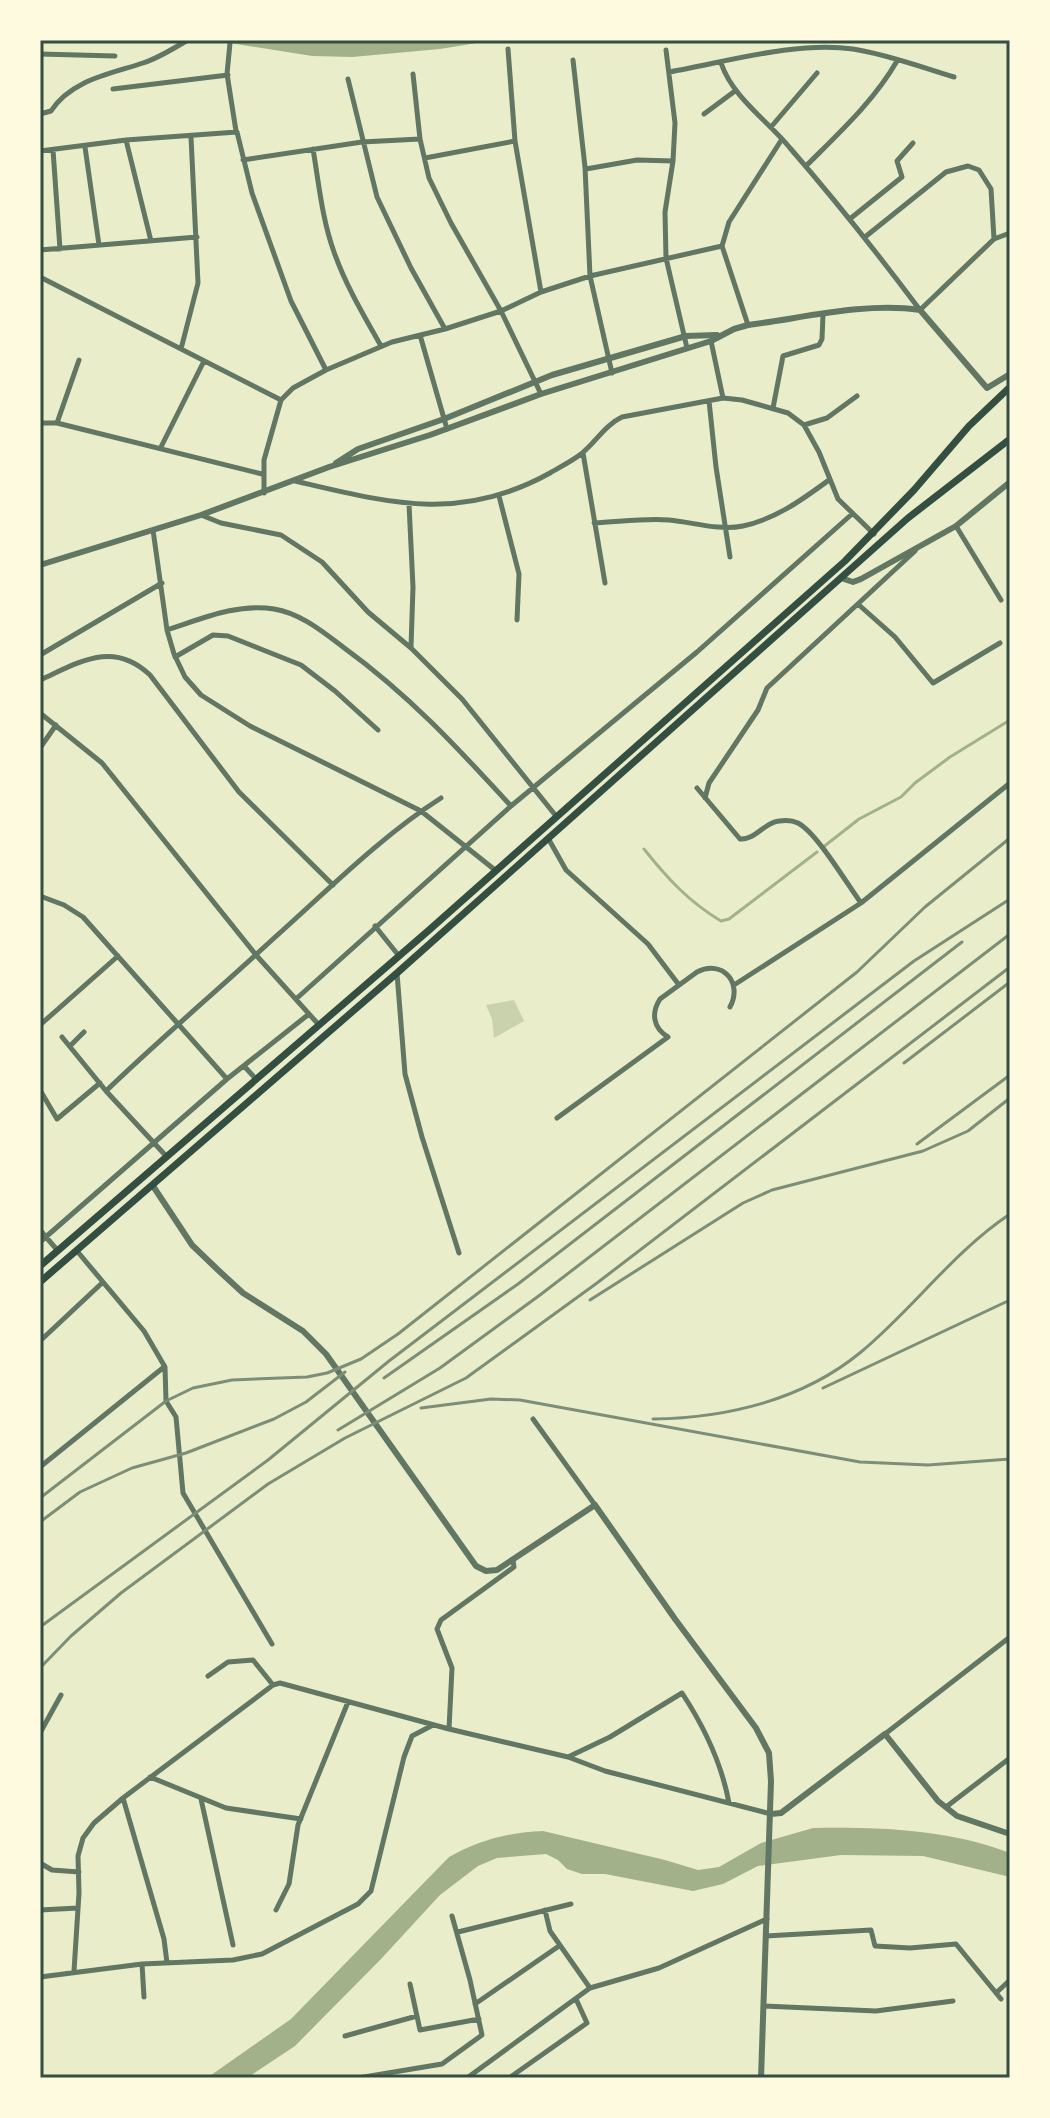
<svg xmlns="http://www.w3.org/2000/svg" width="1050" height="2118" font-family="Georgia,serif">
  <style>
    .green { fill: #cad2ad }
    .water { fill: #a3b18a }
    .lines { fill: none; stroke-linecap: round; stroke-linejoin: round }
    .stream { stroke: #a3b18a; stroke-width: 3 }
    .minor { stroke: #617663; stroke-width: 5 }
    .tertiary { stroke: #617663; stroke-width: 6 }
    .primary { stroke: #344e41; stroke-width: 7 }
    .rail { stroke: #7c8e77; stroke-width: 3 }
    .neatline { fill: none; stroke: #344e41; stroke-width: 3 }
  </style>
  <rect width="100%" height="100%" fill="#e9edc9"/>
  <path class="green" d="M514 1000 524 1021 494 1038 492 1019 486 1005Z"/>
  <path class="water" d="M211 40H495L440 49 352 57 312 56Z
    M813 1828C879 1827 947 1829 1010 1853V1877L923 1856 841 1855 758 1866 723 1884 693 1891 605 1874H582L567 1869 558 1860 546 1854 497 1858 478 1866 440 1895 381 1959 295 2046 247 2078H207L291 2019 449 1857C479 1840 510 1832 543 1831L665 1860 698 1870 719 1867 761 1843Z"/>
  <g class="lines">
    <path class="stream" d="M822 848 859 819 901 797 915 783 950 757 1010 720
      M644 849C667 878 689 902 721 921L729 919 817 852"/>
    <path class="minor" d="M230 43 227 74 236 131
      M508 49 515 141 541 292
      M666 50 675 123 673 161 665 212 666 258 687 348
      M40 54 115 56
      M573 60 585 167 590 276 612 373
      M721 63C733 98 767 120 790 148 836 201 878 254 920 310L994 239 1010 233
      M669 72C726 62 796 41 853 49 886 54 921 67 954 77
      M413 74 420 139 429 178 451 223 501 311 541 394
      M348 79 377 197 411 268 445 329
      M113 89 228 75
      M40 114 51 111C71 80 110 74 143 63 159 58 174 48 188 40
      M704 114 735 91
      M771 127 817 73
      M126 140 151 241
      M85 147 99 245
      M313 149C319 184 322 219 334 252 346 286 364 316 381 346
      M53 150 60 249
      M40 151 126 140 237 132 252 193 291 301 326 370
      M425 158 515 141
      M243 160 362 142 420 139
      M806 166C839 133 874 101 897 61
      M586 169 637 160 673 161
      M851 218 902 177 897 161 913 143
      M865 237 946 172 968 166 979 170 991 189 994 239
      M40 250 197 237
      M40 277 281 400
      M748 325 722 246 729 222 782 139
      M420 335 447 429
      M711 341 723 398
      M181 349 198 283 191 137
      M709 401 716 467 730 557
      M773 408 783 356 819 345 822 339 823 315
      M40 423H57L262 474
      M57 423 79 360
      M804 425 827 418 857 396
      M161 447 204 361
      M583 453 605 583
      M295 481C389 503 460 523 550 473 560 467 572 461 581 454 595 443 605 425 622 417L723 398 742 400 788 413 804 425 819 452 838 499 874 534
      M264 493V460L281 400 293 388 326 370 392 342 445 329 501 311 541 292 590 276 722 246
      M499 496 519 574 517 620
      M409 504 413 587 411 647
      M201 515 221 523 281 535 322 562 368 612 411 648 462 699 556 816
      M594 523C619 522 644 518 669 520 692 522 719 531 743 526 776 519 803 499 829 480
      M956 526 1001 600
      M153 530 167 630 174 654 185 677 201 695 250 726 421 811 495 870
      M859 605 895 637 933 683 1000 643
      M167 630C201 619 237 603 274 609 300 613 323 632 343 647 409 695 456 746 511 806
      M40 655 162 583
      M175 657 213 635 228 636 301 665 335 691 378 730
      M40 680C80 662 113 640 150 675L239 792 333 885
      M40 713 102 763 256 955 319 1025
      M40 748 56 725
      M697 788 740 839C756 840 763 823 779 821 785 820 792 820 798 823 817 833 847 884 861 903
      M705 798 709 783 758 710 767 688 915 551
      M548 838 566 870 648 944 679 985
      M40 896 64 905 83 917 227 1079
      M375 926 399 956
      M397 973 405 1074 422 1137 459 1253
      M734 985 861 903 1010 783
      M296 999 511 806 697 652 852 514
      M40 1025 118 956
      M62 1037 106 1091 167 1157
      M70 1046 84 1032
      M244 1066 256 1079
      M40 1090 57 1119 100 1083
      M106 1091C160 1039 218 990 273 939 327 891 380 837 441 798
      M557 1118 668 1037C653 1028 651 1013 660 999L697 972C723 959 743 983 730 1007
      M40 1230 58 1251
      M40 1242 227 1079 309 1014
      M77 1251 144 1331 165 1367 166 1401 176 1417 183 1493 272 1644
      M40 1341 102 1283
      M533 1419 595 1505
      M40 1467 164 1367
      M208 1676 228 1662 253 1660 273 1685
      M449 1729 452 1668 437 1629 441 1620 514 1567 513 1560
      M40 1733 61 1695
      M885 1734 1010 1637
      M568 1757 610 1737 682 1693C703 1725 722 1765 729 1803
      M150 1777 226 1808 301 1819
      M123 1798 164 1939 167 1963
      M201 1799 233 1945
      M946 1807 1010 1758
      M40 1863 52 1870 79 1872
      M40 1910 78 1908
      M276 1910 289 1884 298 1825 348 1702
      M545 1910 550 1931 590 1988
      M458 1932 571 1904
      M766 1936 871 1930 875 1946 910 1948 956 1944 1001 1999
      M142 1964 144 1997
      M74 1971 79 1893 78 1856 83 1838 94 1823 123 1798 273 1685 280 1683 449 1729 568 1757 605 1771 771 1814
      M40 1977 142 1964 233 1960 262 1954 358 1904 371 1891 404 1757 412 1736 433 1725
      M410 1984 420 2030 479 2019
      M996 1993 1010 1980
      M475 2004 559 1946
      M764 2006 876 2011 953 2001
      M345 2036 417 2016
      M323 2078H327
      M358 2078 442 2064 482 2035 470 1980 452 1916
      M467 2078 590 1988 659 1968 767 1919
      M509 2078 587 2023 576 1999"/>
    <path class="tertiary" d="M336 463 358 449 444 419 552 375 686 336 717 335
      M40 565 201 515 329 467 430 435 541 394 711 341 734 329 748 325C803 318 865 302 920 310L987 388 1010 374
      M841 578 853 582 861 579 956 526 1010 482
      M153 1186 192 1245 217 1269 243 1293 303 1331 326 1354 476 1566 486 1571 497 1570 595 1505 675 1619 756 1728 769 1753 771 1781 761 2078
      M771 1814 781 1813 885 1734 938 1801 957 1816 1010 1834"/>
    <path class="primary" d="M40 1266 428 931 845 561 914 490 969 426 1010 387
      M40 1282 397 973 908 518 1010 439"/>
    <path class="rail" d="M904 1063 1010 982
      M917 1144 1010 1075
      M590 1300 743 1203 772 1190 923 1151 968 1131 1010 1098
      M384 1378 518 1284 962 942
      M823 1388 1010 1300
      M421 1408 491 1399 520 1400 860 1462 928 1465 1010 1459
      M653 1419C727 1418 803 1400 861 1352 913 1309 953 1252 1010 1214
      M338 1430 440 1368 540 1295 1010 934
      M40 1498 166 1401 193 1388 232 1380 307 1377 327 1373 361 1359 398 1334 857 972 925 907 1010 838
      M40 1522 80 1492 132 1468 186 1453 274 1419 306 1402 345 1372
      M40 1627 268 1460 389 1361 914 961 1010 899
      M40 1668 71 1636 121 1593 268 1484 345 1438 466 1378 597 1283 1010 967"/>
  </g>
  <rect width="1050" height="2118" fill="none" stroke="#fefae0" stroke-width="84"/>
  <rect x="42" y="42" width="966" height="2034" class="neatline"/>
</svg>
